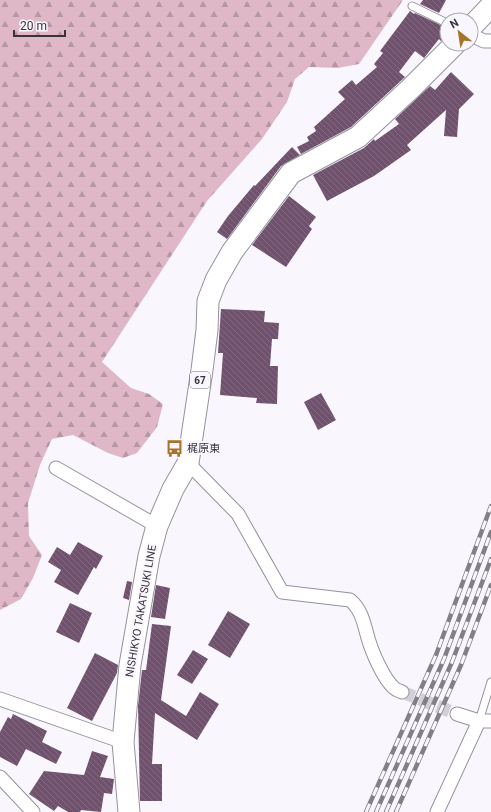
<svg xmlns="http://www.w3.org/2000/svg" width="491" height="812" font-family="Roboto,'Noto Sans JP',sans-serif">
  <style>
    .forest { fill: url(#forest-firs) }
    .building { fill: url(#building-back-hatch) }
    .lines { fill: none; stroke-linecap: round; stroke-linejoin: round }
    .street-tunnel { stroke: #d2d0d6; stroke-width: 13; stroke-dasharray: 13 6; stroke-linecap: butt }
    .lane-casing { stroke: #96919f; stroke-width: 9 }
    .street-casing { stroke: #96919f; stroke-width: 15 }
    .primary-casing { stroke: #96919f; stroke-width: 23 }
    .lane { stroke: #fff; stroke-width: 7 }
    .street { stroke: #fff; stroke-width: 13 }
    .primary { stroke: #fff; stroke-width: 21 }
    .rail-casing { stroke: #828086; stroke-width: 4.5 }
    .rail { stroke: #f9f7fd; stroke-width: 3; stroke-dasharray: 9; stroke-linecap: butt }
    .labels { text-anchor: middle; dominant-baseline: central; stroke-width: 4; stroke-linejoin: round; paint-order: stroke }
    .shield { fill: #f9f7fd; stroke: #716f75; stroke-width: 1 }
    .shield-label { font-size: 10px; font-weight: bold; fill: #37353b }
    .poi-label { font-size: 11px; fill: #37353b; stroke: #f9f7fd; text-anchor: start }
    .street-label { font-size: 11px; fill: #37353b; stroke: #f9f7fd }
  </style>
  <defs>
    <pattern id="forest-firs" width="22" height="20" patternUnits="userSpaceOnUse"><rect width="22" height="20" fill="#dfb7c6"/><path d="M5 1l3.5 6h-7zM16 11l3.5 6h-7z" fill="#b696a2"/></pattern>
    <pattern id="building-back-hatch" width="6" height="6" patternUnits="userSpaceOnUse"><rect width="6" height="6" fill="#70526e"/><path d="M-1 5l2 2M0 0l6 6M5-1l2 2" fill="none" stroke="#81687f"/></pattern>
  </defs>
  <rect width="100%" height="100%" fill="#f9f7fd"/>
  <path class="forest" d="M0 0H403L359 64 338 68 309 67 295 79 287 102 262 139 207 201 102 362 131 388 149 394 163 404 157 427 137 453 123 458 108 453 73 435 52 439 40 465 28 503 29 536 42 555 33 578 21 599 0 610Z"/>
  <path class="building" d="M423 0H446L439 13 420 4Z
    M410 11 414 14 415 13 447 28V35L441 41 439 39 424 58 415 51 399 72 405 77 351 127 301 154 297 147 309 141 307 137 316 131 314 127 345 99 338 92 352 80 356 85 377 67 374 64 383 53 380 51Z
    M451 72 474 94 459 109 457 137 444 136 446 110 407 145 411 150 374 176 327 201 313 175 364 148 374 139 375 141 399 124 395 119 430 86 435 90Z
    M292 147 300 155 281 166 227 239 217 232 228 216 254 185 255 186Z
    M289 196 316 217 309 226 312 229 286 267 252 245Z
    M221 309 265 311 264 322 279 323 278 339H272L270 366H278L277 404 256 403 257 398 220 395 223 353H218Z
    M321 393 336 420 318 430 304 402Z
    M78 542 103 556 96 569 94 567 78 595 54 582 61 570 48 562 57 547 70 555Z
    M127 581 132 582 129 600 123 598Z
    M156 585 170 588 165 619 151 617Z
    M70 603 92 613 79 643 56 632Z
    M228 611 250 624 230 658 208 645Z
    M152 624 171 626 161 700 186 716 200 692 219 704 197 740 155 713 152 764H162V801H140L138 706 142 670H146Z
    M193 650 208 659 192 684 177 675Z
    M95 653 118 665 117 673 92 721 67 708Z
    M13 714 47 731 42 742 62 752 56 764 26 749 17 766 0 757V732L8 717 11 719Z
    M92 751 108 756 100 777 114 779 112 794 104 793 101 812 81 810 80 812H68L58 806 54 811 29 794 44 771 84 775Z"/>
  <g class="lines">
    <path class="street-tunnel" d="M402 692 457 714"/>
    <defs>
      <path id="lane" d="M412 6 447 23
        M479 721 491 682"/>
      <path id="street" d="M471 35 484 41H491
        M188 463 238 514 282 592 350 600C362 610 364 624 368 638 372 652 383 678 394 688 396 690 400 691 402 692
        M56 468 157 526
        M0 699 123 742
        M457 714 479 721H491
        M0 777 33 812
        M437 812 479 721"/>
      <path id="primary" d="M471 27 491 6
        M129 812 123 742 130 665 149 556 157 526 173 489 188 463 202 370 207 330 208 301 216 280 232 252 291 173 358 137 410 89 455 44"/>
    </defs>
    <use href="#lane" class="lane-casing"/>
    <use href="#street" class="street-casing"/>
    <use href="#primary" class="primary-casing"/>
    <use href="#lane" class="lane"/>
    <use href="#street" class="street"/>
    <use href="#primary" class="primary"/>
    <defs>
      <path id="rail" d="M366 812 436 655 491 506
        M376 812 444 659 491 532
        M386 812 452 662 491 559
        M396 812 461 665 491 585"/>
    </defs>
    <use href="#rail" class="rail-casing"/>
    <use href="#rail" class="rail"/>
  </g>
  <defs>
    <symbol id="bus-bare" viewBox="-9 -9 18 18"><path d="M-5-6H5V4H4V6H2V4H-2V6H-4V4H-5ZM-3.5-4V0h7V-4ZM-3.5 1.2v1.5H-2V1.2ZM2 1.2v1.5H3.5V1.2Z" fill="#a7742c" stroke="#f9f7fd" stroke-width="2.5" paint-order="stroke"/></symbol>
  </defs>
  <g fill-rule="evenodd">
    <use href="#bus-bare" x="162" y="436" width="25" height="25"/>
  </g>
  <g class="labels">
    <rect class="shield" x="190" y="372" width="20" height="16" rx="3"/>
    <g class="shield-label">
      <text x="200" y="380">67</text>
    </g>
    <g class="poi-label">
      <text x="187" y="448">梶原東</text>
    </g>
    <g class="street-label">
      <text transform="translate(141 611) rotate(-80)">NISHIKYO TAKATSUKI LINE</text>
    </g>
  </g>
  <g transform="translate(459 32) rotate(330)"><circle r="19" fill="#f9f7fd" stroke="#aba9af"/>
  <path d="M0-3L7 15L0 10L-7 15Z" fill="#a7742c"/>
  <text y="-6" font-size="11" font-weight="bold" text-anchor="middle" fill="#37353b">N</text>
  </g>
  <path d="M14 30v6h51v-6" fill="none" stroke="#37353b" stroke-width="2"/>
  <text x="20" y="30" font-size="12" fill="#37353b" stroke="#f9f7fd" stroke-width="3" paint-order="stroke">20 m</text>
</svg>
